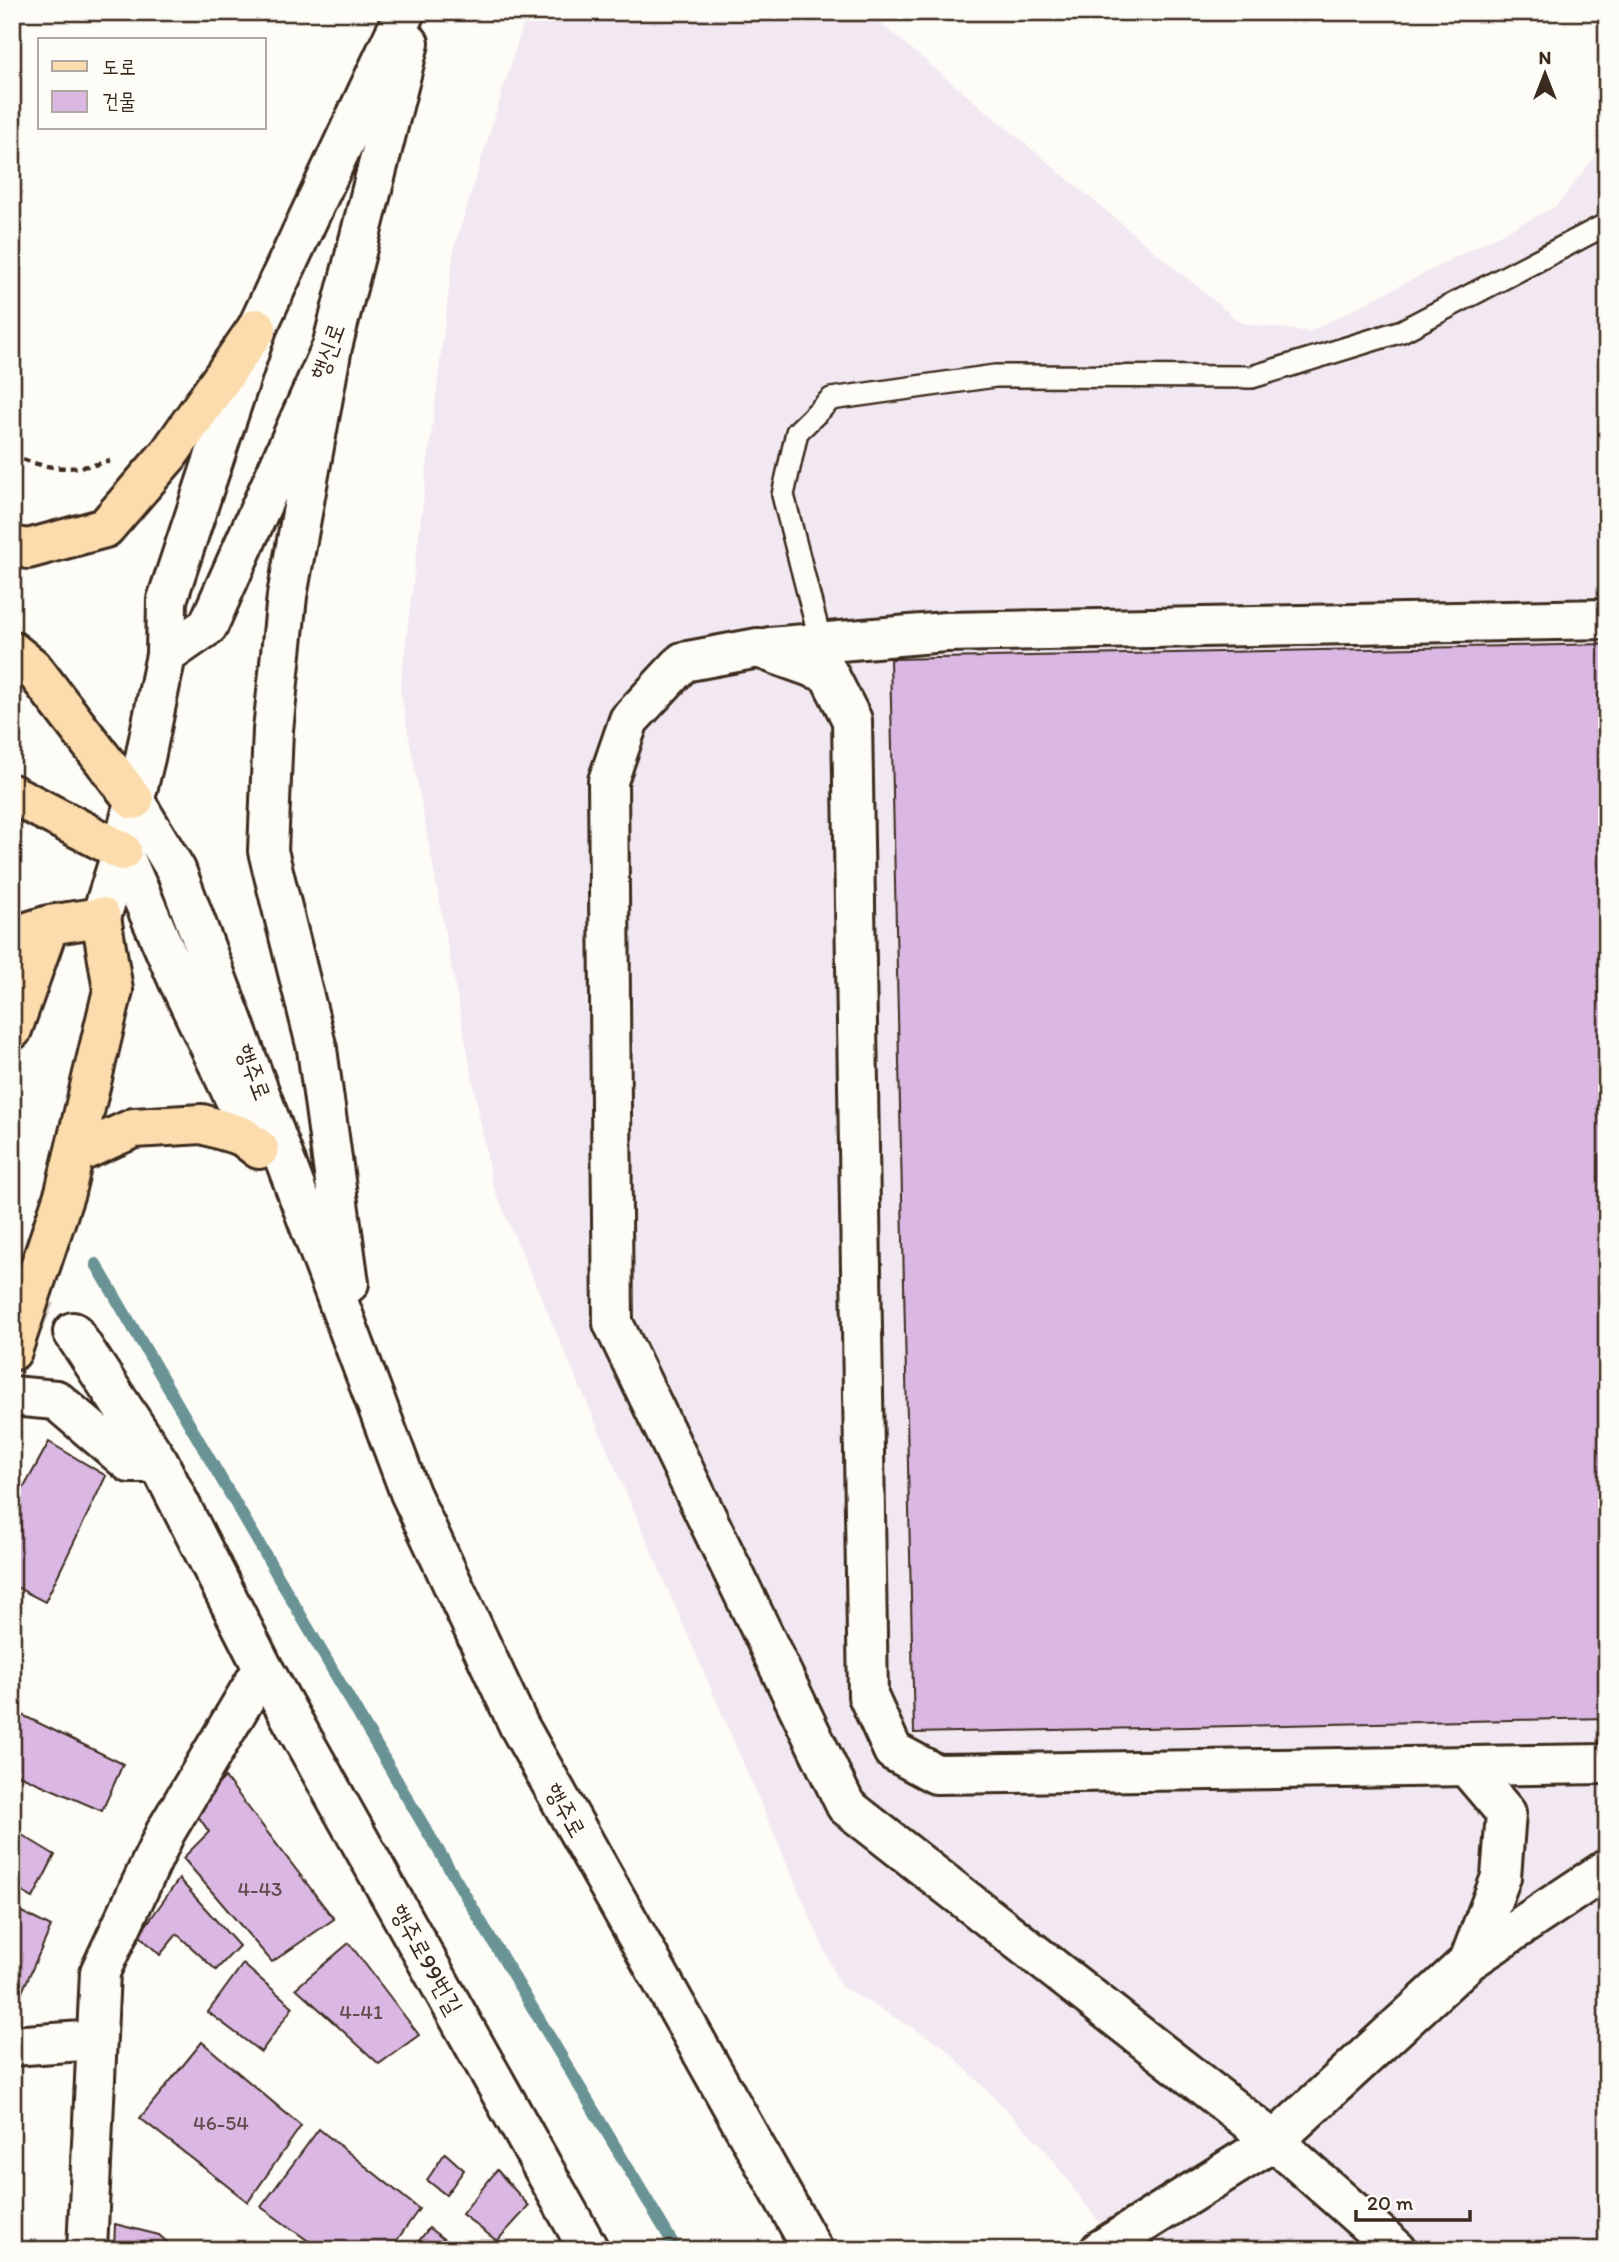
<svg xmlns="http://www.w3.org/2000/svg" width="1619" height="2262" font-family="Itim,'Poor Story',sans-serif">
  <style>
    .built { fill: #f2e8f1 }
    .lines { fill: none; stroke-linecap: round; stroke-linejoin: round }
    .stream { stroke: #699394; stroke-width: 12 }
    .building { fill: #dab8e3; stroke: #3b2a1e; stroke-width: 2 }
    .minor-tunnel { stroke: #d6d2cc; stroke-width: 38; stroke-dasharray: 38 19; stroke-linecap: butt }
    .service-casing { stroke: #3b2a1e; stroke-width: 26 }
    .minor-casing { stroke: #3b2a1e; stroke-width: 44 }
    .secondary-casing { stroke: #3b2a1e; stroke-width: 44 }
    .primary-casing { stroke: #3b2a1e; stroke-width: 44 }
    .path { stroke: #3b2a1e; stroke-width: 4.5; stroke-dasharray: 7 5; stroke-linecap: butt }
    .service { stroke: #fdfcf7; stroke-width: 21 }
    .minor { stroke: #fdfcf7; stroke-width: 38 }
    .secondary { stroke: #fdfcf7; stroke-width: 38 }
    .primary { stroke: #fcdcac; stroke-width: 38 }
    .labels { text-anchor: middle; dominant-baseline: central; stroke-width: 6; stroke-linejoin: round; paint-order: stroke }
    .number-label { font-size: 21px; fill: #634e4f }
    .street-label { font-size: 24px; fill: #3b2a1e; stroke: #fdfcf7 }
  </style>
  <rect width="100%" height="100%" fill="#fdfcf7"/>
  <filter id="ink" filterUnits="userSpaceOnUse"><feTurbulence type="fractalNoise" baseFrequency=".0143" numOctaves="2"/><feDisplacementMap in="SourceGraphic" scale="14" xChannelSelector="R" yChannelSelector="G"/><feConvolveMatrix kernelMatrix="1 2 1 2 8 2 1 2 1" color-interpolation-filters="sRGB"/></filter>
  <g filter="url(#ink)">
    <path class="built" d="M527 12H867L1241 323 1309 332 1556 206 1607 142V2250H1119L1043 2147 942 2045 840 1986 492 1184 400 689 454 248Z"/>
    <g class="lines">
      <path class="stream" d="M96 1264 406 1796 677 2250"/>
    </g>
    <path class="building" d="M1607 644V1718L914 1733 890 659Z
      M49 1442 106 1476 45 1602 12 1585V1509Z
      M12 1710 123 1764 102 1811 12 1772Z
      M225 1777 334 1919 272 1962 183 1858 209 1832 194 1810Z
      M12 1829 55 1855 33 1898 12 1886Z
      M179 1879 239 1946 216 1970 177 1934 160 1955 139 1935Z
      M12 1907 51 1927 18 2001 12 1998Z
      M349 1943 419 2035 379 2064 296 1988Z
      M243 1964 293 2007 261 2052 208 2012Z
      M202 2042 301 2126 248 2202 140 2118Z
      M319 2129 419 2209 390 2250H321L261 2207Z
      M445 2153 464 2170 446 2195 427 2180Z
      M497 2170 529 2206 497 2241 462 2214Z
      M115 2224 159 2235 176 2250H114Z
      M429 2228 458 2250H412Z"/>
    <g class="lines">
      <path class="minor-tunnel" d="M12 1305 73 1332"/>
      <defs>
        <path id="service" d="M821 643 783 495 797 432 831 399 995 376 1252 377 1402 331 1607 224"/>
        <path id="minor" d="M770 647 945 632 1607 619
          M73 1332 159 1463
          M12 1396 56 1400 130 1463H159L263 1668 589 2250
          M1607 1764 936 1774 893 1751 868 1696 852 720 828 673 758 648 683 662 629 720 608 781 613 1323 846 1806 1274 2141 1469 1961 1607 1869
          M1466 1766 1506 1813 1501 1877 1469 1961
          M12 2046 96 2040
          M87 2250 100 1972 166 1831 263 1668
          M1100 2250 1274 2141 1397 2250"/>
        <path id="secondary" d="M332 347 287 596 273 730 268 851 317 1049 349 1283
          M166 655 208 626 332 347 409 43
          M134 800 176 870 410 1493 519 1726 813 2250
          M122 851 178 980 255 1141
          M101 917 122 851 145 758 166 655 167 600 257 328 405 12"/>
        <path id="primary" d="M12 546 28 549 105 528 169 454 257 328
          M12 651 32 667 134 800
          M12 794 122 851
          M12 937 49 925 101 917 113 990 65 1192 12 1351
          M12 1030 49 925
          M74 1155 134 1128 202 1124 242 1136 259 1149"/>
      </defs>
      <use href="#service" class="service-casing"/>
      <use href="#minor" class="minor-casing"/>
      <use href="#secondary" class="secondary-casing"/>
      <use href="#primary" class="primary-casing"/>
      <path class="path" d="M12 454C45 471 75 471 110 461"/>
      <use href="#service" class="service"/>
      <use href="#minor" class="minor"/>
      <use href="#secondary" class="secondary"/>
      <use href="#primary" class="primary"/>
    </g>
  </g>
  <g class="labels">
    <g class="number-label">
      <text x="260" y="1888">4-43</text>
      <text x="361" y="2011">4-41</text>
      <text x="221" y="2122">46-54</text>
    </g>
    <g class="street-label">
      <text transform="translate(327 351) rotate(-70)">행신로</text>
      <text transform="translate(254 1072) rotate(69)">행주로</text>
      <text transform="translate(566 1810) rotate(61)">행주로</text>
      <text transform="translate(427 1959) rotate(61)">행주로99번길</text>
    </g>
  </g>
  <rect width="1619" height="2262" fill="none" stroke="#fdfcf7" stroke-width="42"/>
  <rect x="21" y="21" width="1577" height="2220" fill="none" stroke="#3b2a1e" stroke-width="2.5" filter="url(#ink)"/>
  <rect x="38" y="38" width="228" height="91" fill="#fdfcf7" stroke="#afa8a0" stroke-width="2"/>
  <rect x="52" y="61" width="35" height="10" fill="#fcdcac" stroke="#afa8a0" stroke-width="2"/>
  <text x="102" y="74" font-size="21" fill="#3b2a1e">도로</text>
  <rect x="52" y="91" width="35" height="21" fill="#dab8e3" stroke="#afa8a0" stroke-width="2"/>
  <text x="102" y="108" font-size="21" fill="#3b2a1e">건물</text>
  <g transform="translate(1545 74)" stroke="#fdfcf7" stroke-width="5" paint-order="stroke">
  <path d="M0-5L12 26L0 18L-12 26Z" fill="#3b2a1e"/>
  <text y="-10" font-size="19" font-weight="bold" text-anchor="middle" fill="#3b2a1e">N</text>
  </g>
  <path d="M1356 2210v10h114v-10" fill="none" stroke="#3b2a1e" stroke-width="3.5"/>
  <text x="1367" y="2210" font-size="21" fill="#3b2a1e" stroke="#fdfcf7" stroke-width="5" paint-order="stroke">20 m</text>
</svg>
